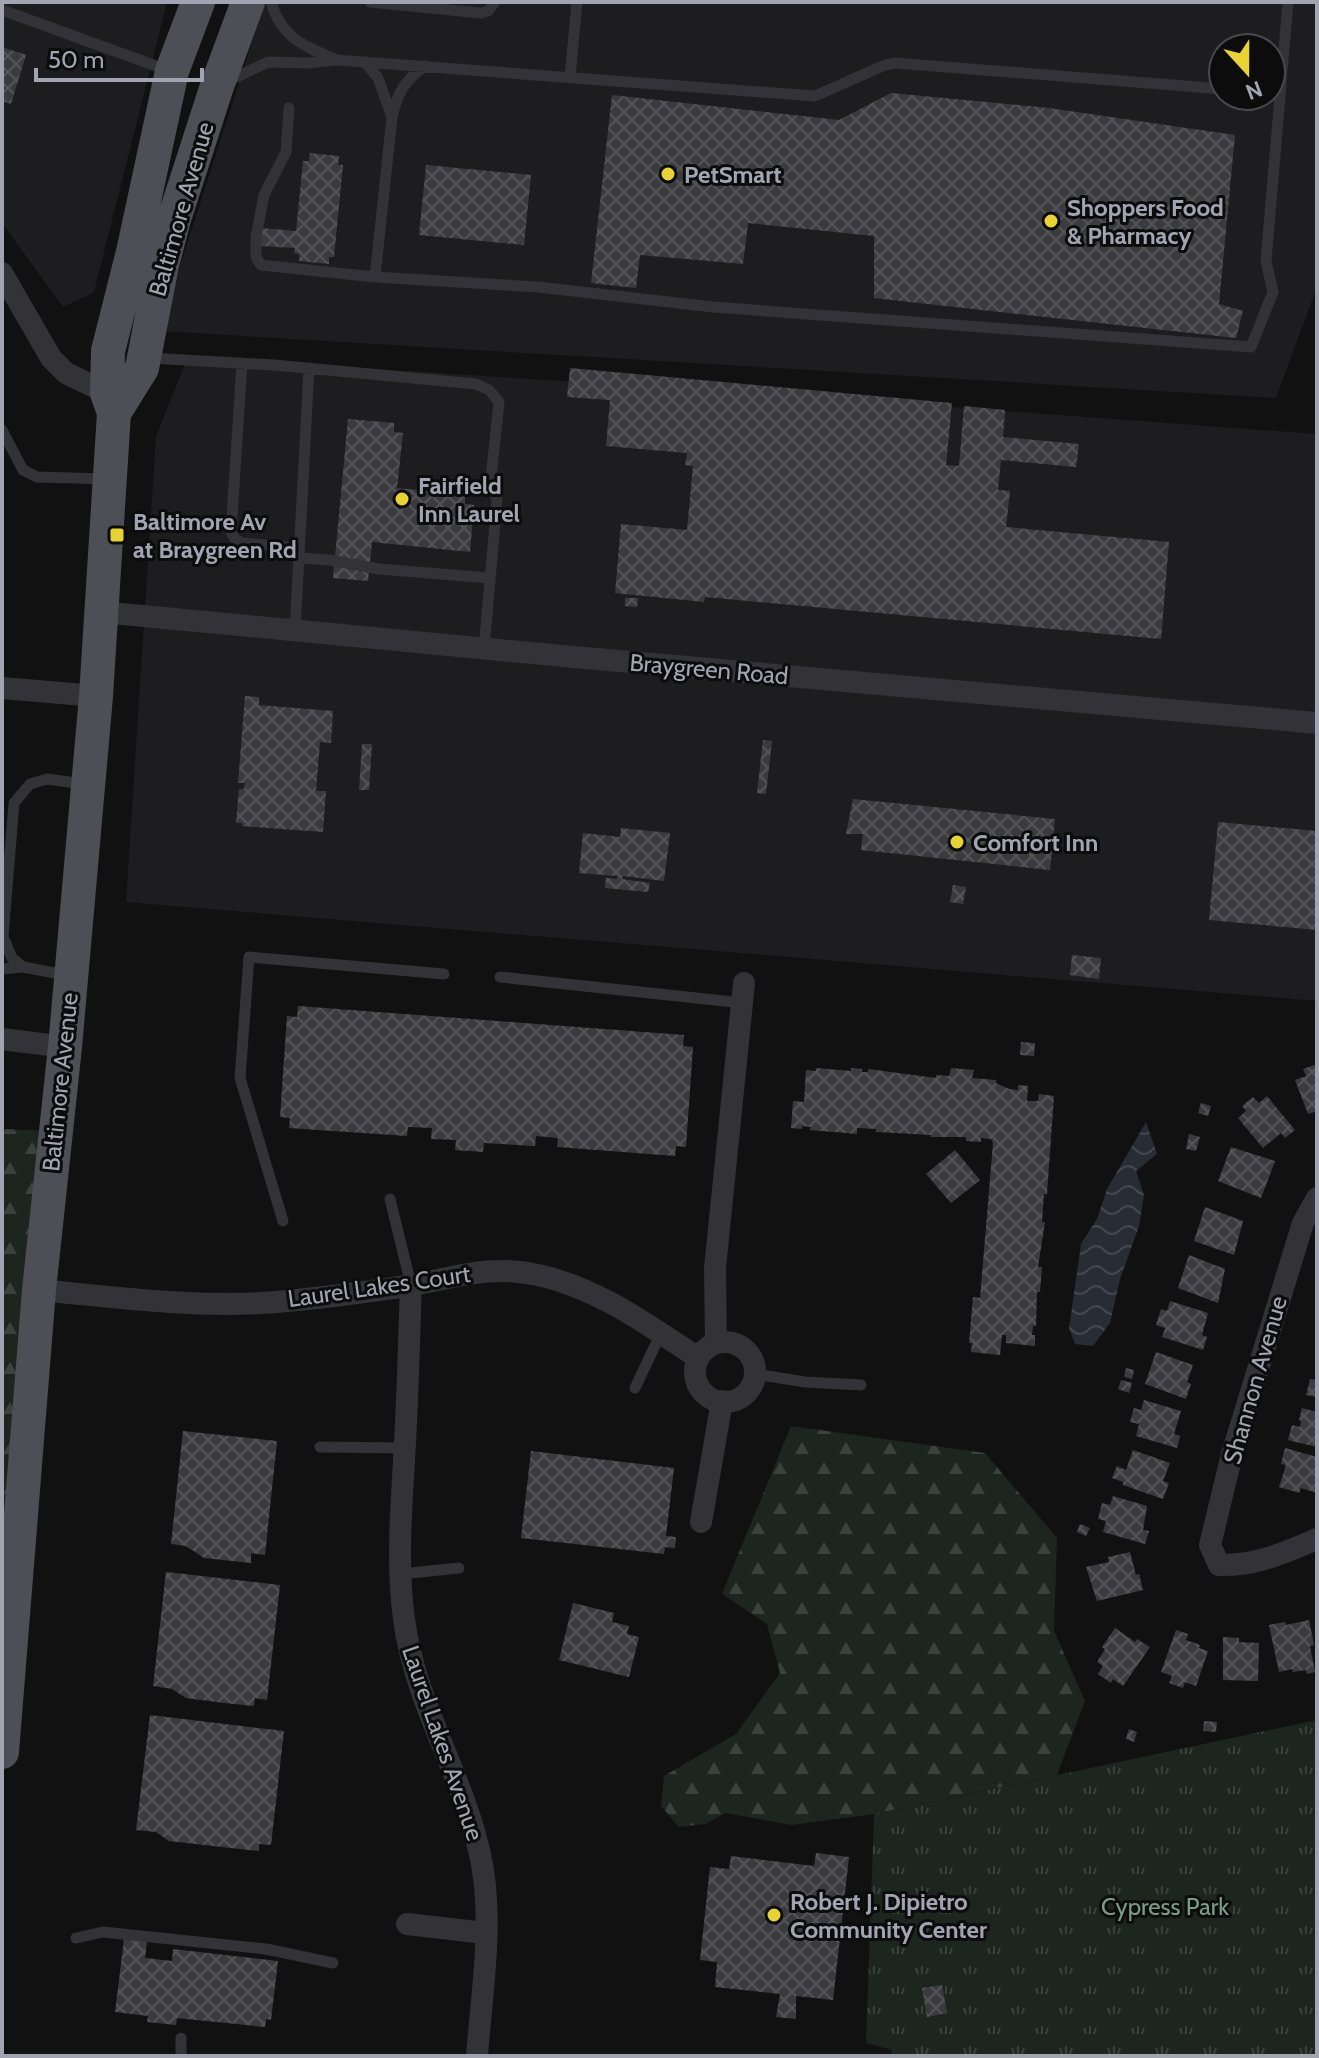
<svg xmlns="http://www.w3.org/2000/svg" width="1319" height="2058" font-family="Cabin,sans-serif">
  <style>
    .built { fill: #1d1d1f; fill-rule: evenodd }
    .forest { fill: url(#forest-firs) }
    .park { fill: url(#park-tufts) }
    .water { fill: url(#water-waves) }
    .building { fill: url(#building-cross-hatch) }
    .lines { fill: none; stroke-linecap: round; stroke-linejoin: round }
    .lane { stroke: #323237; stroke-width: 11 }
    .street { stroke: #323237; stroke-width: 22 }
    .primary { stroke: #4e4e56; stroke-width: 34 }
    .poi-dot { fill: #e7d434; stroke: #0c0c0d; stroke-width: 3 }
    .labels { text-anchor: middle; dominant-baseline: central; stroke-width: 6; stroke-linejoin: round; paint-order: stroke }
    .poi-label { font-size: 24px; font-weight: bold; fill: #a3a4b2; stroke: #0c0c0d; text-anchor: start }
    .street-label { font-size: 24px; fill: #a3a4b2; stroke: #0c0c0d }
    .park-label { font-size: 24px; fill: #7b9d84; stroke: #0c0c0d }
  </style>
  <defs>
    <pattern id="forest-firs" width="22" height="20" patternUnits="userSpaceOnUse" patternTransform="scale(2)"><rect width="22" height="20" fill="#1d251f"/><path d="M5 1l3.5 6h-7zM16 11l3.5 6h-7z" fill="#3b423d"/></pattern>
    <pattern id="park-tufts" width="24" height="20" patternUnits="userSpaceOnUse" patternTransform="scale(2)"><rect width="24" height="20" fill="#1d251f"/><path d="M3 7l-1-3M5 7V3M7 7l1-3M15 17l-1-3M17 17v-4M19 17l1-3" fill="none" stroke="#3b423d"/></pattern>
    <pattern id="water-waves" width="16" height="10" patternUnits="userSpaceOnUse" patternTransform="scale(2)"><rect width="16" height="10" fill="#282c35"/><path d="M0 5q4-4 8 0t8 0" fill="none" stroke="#444850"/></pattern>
    <pattern id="building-cross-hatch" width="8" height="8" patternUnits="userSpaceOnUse" patternTransform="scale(2)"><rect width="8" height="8" fill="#3b3b3f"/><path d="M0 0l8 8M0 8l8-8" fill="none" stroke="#545458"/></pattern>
  </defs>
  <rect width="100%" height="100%" fill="#111112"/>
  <path class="built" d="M2 2H167L94 292 63 307 2 223Z
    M265 2H1317V287L1276 398 159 331ZM1223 48H1271V96H1223Z
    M188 357 815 397 1317 434V1001L126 902 156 436Z"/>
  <path class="forest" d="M2 1129 56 1131 2 1754Z
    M791 1426 985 1453 1057 1538 1054 1631 1085 1701 1057 1775 874 1814 792 1825 726 1813 705 1824 679 1827 661 1806 664 1776 736 1734 780 1673 767 1624 722 1594Z"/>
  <path class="park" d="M1317 1720V2056H891L892 2050 866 2043 874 1814Z"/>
  <path class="water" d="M1146 1122 1157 1154 1136 1171 1144 1195 1139 1226 1120 1279 1110 1323 1093 1346 1075 1344 1069 1328 1081 1244 1097 1219 1107 1189Z"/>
  <path class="building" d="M2 47 26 55 11 104 2 101Z
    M891 93 1049 108 1235 135 1219 304 1243 311 1236 338 874 298V236L748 223 743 264 640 255 636 288 591 283 612 95 839 120Z
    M310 153 339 156 338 165H343L334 257H329V264L299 261V254L294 253 295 248 260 246 261 228 296 231 303 161H309Z
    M426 165 531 175 524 245 419 235Z
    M570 368 952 403 946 465 959 466 964 406 1005 410 1003 437 1079 444 1076 467 1001 460 998 490 1010 491 1006 527 1169 542 1161 639 705 597 704 602 615 593 621 524 687 530 693 466 685 465 687 453 606 446 610 400 567 397Z
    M348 419 394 423V432L403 433 397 488 465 495V504L474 505 470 552 372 542 368 581 333 578Z
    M625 598H638L637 607 625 606Z
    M245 696 259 697V705L333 711 331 743 320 742 316 791H326L323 832 242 826V823H236L239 789H244L245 783H238Z
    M763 740 772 741 766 794 757 793Z
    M362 744H372L369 790H359Z
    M853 799 1055 819 1050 870 861 850 863 834H846Z
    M1218 822 1317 831V930L1209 920Z
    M621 828 670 833 664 881 623 876 622 879 650 883 648 892 605 888 606 878 617 879V876L579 873 583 833 620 837Z
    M953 885 966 887 963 904 950 902Z
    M1072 955 1101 958 1099 979 1070 975Z
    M298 1006 684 1035 683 1046 693 1047 686 1147 676 1146 675 1156 557 1147 558 1138 536 1136 535 1146 484 1143 483 1152 455 1150 456 1140 431 1139 432 1128 408 1127 407 1136 289 1128 290 1118 280 1117 287 1016 297 1017Z
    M1021 1042 1035 1043 1034 1056 1020 1055Z
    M1317 1064V1111L1308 1114 1295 1080 1306 1076 1303 1069Z
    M816 1068 851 1071V1068L862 1069V1072H868V1069L936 1078V1075L949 1076 951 1068 974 1070 972 1078 996 1080V1083L1009 1089 1018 1090V1085L1028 1086 1027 1101H1038L1039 1094 1054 1096 1047 1194H1044L1042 1222H1045L1038 1267H1042L1040 1292H1037L1036 1326H1033L1032 1335H1035V1346L1006 1343V1335H1002L1000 1355 971 1352 972 1343H969L973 1297 980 1298 993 1143 991 1139 981 1138V1142L966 1141V1137H931V1135L876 1132V1129L857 1128V1134L810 1130 811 1127 802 1126V1129L791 1128 793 1101 804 1102 806 1070 816 1071Z
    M1267 1096 1295 1130 1285 1138 1281 1133 1263 1148 1238 1118 1246 1111 1242 1106 1253 1097 1259 1103Z
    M1201 1103 1211 1106 1208 1116 1198 1113Z
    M1189 1134 1200 1137 1196 1151 1186 1149Z
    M1231 1147 1275 1161 1261 1198 1218 1181Z
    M955 1150 980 1180 951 1203 926 1174Z
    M1205 1207 1243 1221 1234 1255 1194 1241Z
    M1189 1255 1225 1269 1218 1303 1178 1288Z
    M1170 1301 1208 1313 1202 1335 1207 1337 1203 1350 1162 1337 1165 1328 1156 1325 1161 1309 1167 1311Z
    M1156 1352 1193 1365 1187 1382 1191 1384 1186 1399 1145 1384Z
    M1126 1368 1134 1370 1132 1379 1124 1377Z
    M1310 1379 1317 1380V1397L1306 1395Z
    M1121 1380 1132 1383 1129 1393 1118 1389Z
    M1144 1400 1181 1411 1174 1434 1180 1436 1177 1448 1136 1436 1139 1424 1130 1422 1134 1408 1141 1410Z
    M1302 1408 1317 1412V1447L1288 1440 1292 1425 1300 1427 1301 1421 1299 1420Z
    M183 1431 277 1441 265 1555 251 1553V1563L204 1558 186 1546 171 1544Z
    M1285 1448 1317 1457V1493L1301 1488 1299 1493 1279 1487 1286 1465 1281 1464Z
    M1133 1450 1170 1463 1163 1481 1169 1483 1163 1499 1123 1485V1482L1112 1478 1117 1466 1126 1470Z
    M531 1451 674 1468 666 1536 676 1537 675 1548 665 1547 664 1554 521 1538Z
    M1113 1496 1147 1506 1143 1530 1149 1531 1145 1544 1103 1532 1106 1521 1098 1519 1102 1503 1110 1505Z
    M1080 1524 1090 1528 1086 1536 1077 1532Z
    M1130 1552 1136 1575 1139 1574 1143 1590 1097 1601 1086 1567 1109 1562 1108 1557Z
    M166 1572 280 1585 267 1700 255 1698 254 1706 224 1703 186 1698 172 1689 153 1686Z
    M573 1603 614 1613 612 1622 629 1626 627 1634 639 1637 629 1677 559 1660Z
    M1309 1620 1314 1645 1310 1646 1315 1672 1307 1674 1306 1670 1293 1672 1292 1669 1279 1672 1269 1625 1285 1622 1286 1625Z
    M1115 1628 1135 1642 1137 1639 1150 1647 1123 1686 1113 1679 1111 1683 1098 1674 1103 1666 1097 1662 1105 1649 1102 1647Z
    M1176 1630 1188 1634 1186 1640 1200 1645 1199 1648 1208 1651 1196 1686 1185 1682 1183 1688 1169 1683 1172 1676 1161 1672Z
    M1223 1637 1239 1638V1642L1259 1643 1258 1681 1223 1680Z
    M150 1715 284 1731 271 1845 259 1844V1851L213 1846 169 1841 156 1832 136 1830Z
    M1204 1721 1217 1722 1216 1732 1203 1731Z
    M1129 1729 1137 1732 1134 1742 1126 1739Z
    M816 1853 849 1857 833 2000 796 1996V2019L776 2017 780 1994 715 1987 717 1962 700 1960 710 1867 729 1869 731 1856 814 1866Z
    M124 1939 147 1941 145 1958 172 1961 173 1949 278 1961 271 2020 266 2019 265 2027 177 2018 176 2025 147 2022 148 2016 115 2012Z
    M942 1985 947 2013 927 2017 922 1988Z"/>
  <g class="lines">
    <path class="lane" d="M271 2C281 37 303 46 335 59
      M370 2 481 13 488 11 495 2
      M2 10 167 70
      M365 62 378 78 392 117
      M570 77 577 2
      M226 82 268 62 308 63 336 60 815 96 885 65 895 63 1223 89
      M289 108 286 152 264 195 256 237V257L261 265 375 277 538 287 713 307 1251 347 1273 292 1266 261 1288 2
      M375 277 392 117C398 92 404 81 425 66
      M149 358 274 365 476 384 489 390 499 402 491 478 497 500 484 649
      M242 363 231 532 235 539 242 543 299 548
      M2 430 23 470 37 477 108 479
      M299 558 330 560 379 569 490 578
      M295 631 309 368
      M2 969 23 967
      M66 975 23 967 12 958 3 937 14 803 30 784 47 779 83 784
      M500 977 743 1003
      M390 1199 411 1285
      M283 1221 240 1078 249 957 444 974
      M755 1374 805 1382 861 1385
      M635 1388 661 1333
      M320 1447 405 1448
      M401 1574 459 1568
      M76 1938 103 1932 266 1949 333 1963
      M181 2055V2038"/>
    <path class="street" d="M2 273 51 358 66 373 107 393
      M101 612 563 656 1317 723
      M2 688 96 696
      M2 1039 65 1047
      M1317 1198 1303 1223 1232 1454 1210 1545 1219 1565C1257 1566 1283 1553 1317 1539
      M411 1285C409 1338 408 1390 405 1443 402 1501 396 1561 404 1619 414 1700 461 1772 479 1850 495 1916 482 1989 477 2056
      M39 1290C113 1297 187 1307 262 1303 310 1300 359 1293 407 1286 456 1278 487 1264 538 1275 598 1288 648 1325 698 1358
      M695 1372a30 30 0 1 1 60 0a30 30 0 1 1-60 0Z
      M716 1343 715 1268 744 983
      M701 1522 722 1401
      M407 1924 485 1933"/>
    <path class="primary" d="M114 413 142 368 162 265 174 219 217 86 248 2
      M2 1752 39 1290 65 1047 96 696 114 413 107 393 108 351 133 252 172 71 198 2"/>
  </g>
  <g class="poi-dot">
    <circle cx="668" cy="174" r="8"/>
    <circle cx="1051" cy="221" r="8"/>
    <circle cx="402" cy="499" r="8"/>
    <rect x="109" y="527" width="16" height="16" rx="4"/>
    <circle cx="957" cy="842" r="8"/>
    <circle cx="774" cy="1915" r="8"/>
  </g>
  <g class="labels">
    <g class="poi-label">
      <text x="684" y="174">PetSmart</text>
      <text x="1067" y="207">Shoppers Food<tspan x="1067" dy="28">&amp; Pharmacy</tspan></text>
      <text x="418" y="485">Fairfield<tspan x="418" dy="28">Inn Laurel</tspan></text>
      <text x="133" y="521">Baltimore Av<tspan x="133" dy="28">at Braygreen Rd</tspan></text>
      <text x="973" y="842">Comfort Inn</text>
      <text x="790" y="1901">Robert J. Dipietro<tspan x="790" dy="28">Community Center</tspan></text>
    </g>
    <g class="street-label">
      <text transform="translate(181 209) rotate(-74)">Baltimore Avenue</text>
      <text transform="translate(709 669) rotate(5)">Braygreen Road</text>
      <text transform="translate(60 1082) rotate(-84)">Baltimore Avenue</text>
      <text transform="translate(379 1286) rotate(-8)">Laurel Lakes Court</text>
      <text transform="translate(1255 1380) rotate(-74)">Shannon Avenue</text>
      <text transform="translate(443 1743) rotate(71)">Laurel Lakes Avenue</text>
    </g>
    <g class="park-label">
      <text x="1165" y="1906">Cypress Park</text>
    </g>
  </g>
  <rect width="1319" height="2058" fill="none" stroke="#a3a4b2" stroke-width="8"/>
  <g transform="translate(1247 72) rotate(159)"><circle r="38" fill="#0c0c0d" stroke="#48494f" stroke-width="2"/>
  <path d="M0-6L14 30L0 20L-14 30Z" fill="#e7d434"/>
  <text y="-12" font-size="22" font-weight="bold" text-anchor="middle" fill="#a3a4b2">N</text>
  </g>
  <path d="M36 68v12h166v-12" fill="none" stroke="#a3a4b2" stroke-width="4"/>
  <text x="48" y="68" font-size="24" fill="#a3a4b2" stroke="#0c0c0d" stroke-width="6" paint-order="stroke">50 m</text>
</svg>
